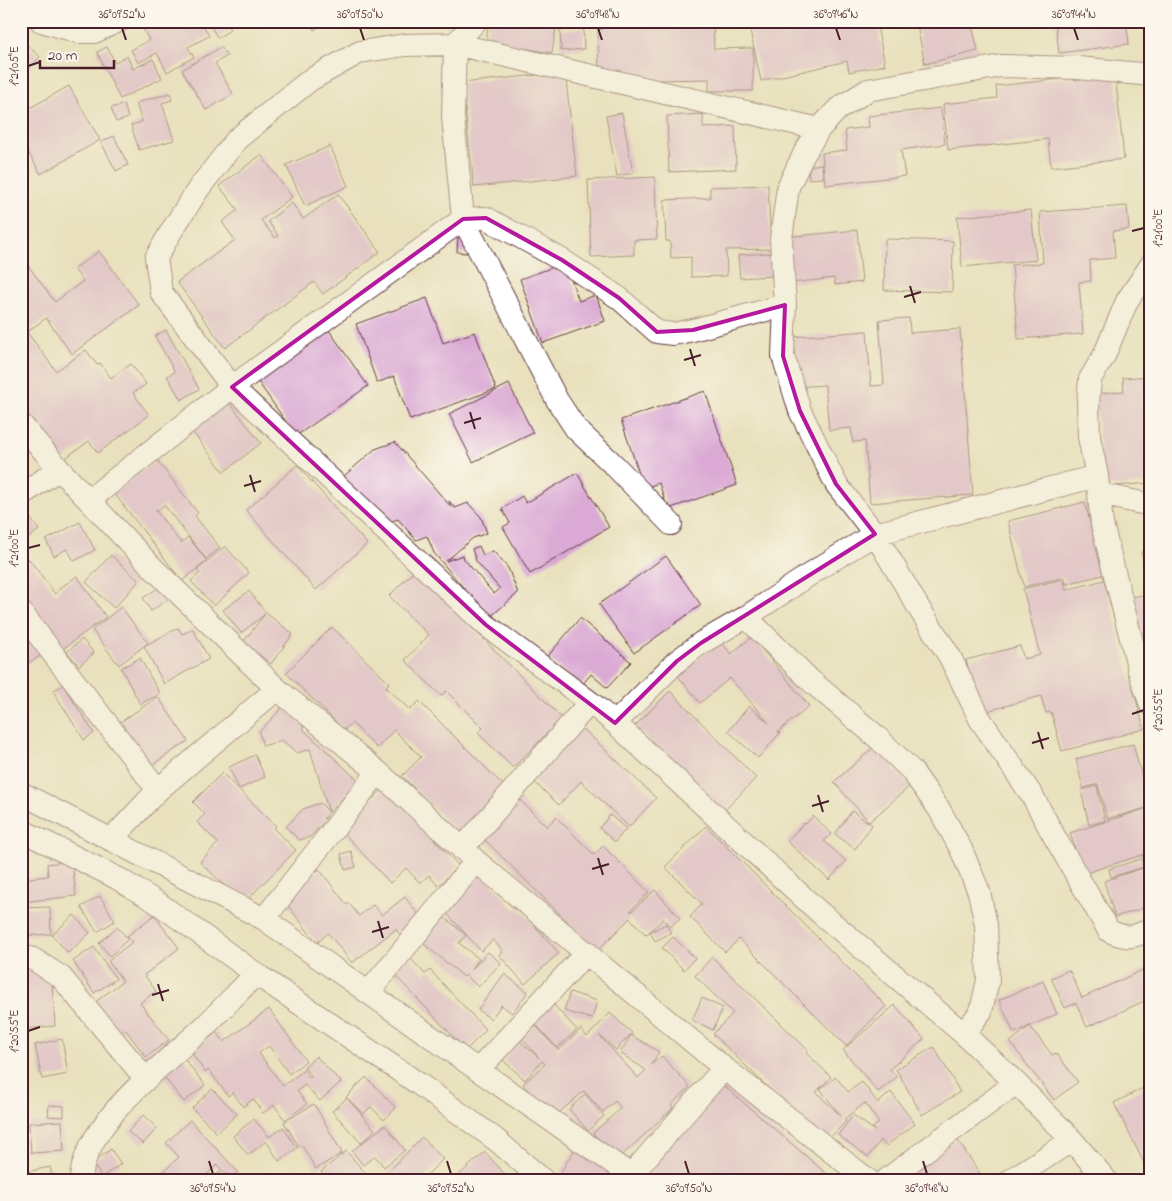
<svg xmlns="http://www.w3.org/2000/svg" width="1172" height="1201" font-family="'Indie Flower',sans-serif">
  <style>
    .building { fill: #daa9d4 }
    .lines { fill: none; stroke-linecap: round; stroke-linejoin: round }
    .street-casing { stroke: #623c41; stroke-width: 24 }
    .street { stroke: #fff; stroke-width: 22 }
    .marked { fill: none; stroke: #b5179e; stroke-width: 4; stroke-linejoin: round }
    .ticks { fill: none; stroke: #4a1f2b; stroke-width: 2 }
    .neatline { fill: none; stroke: #4a1f2b; stroke-width: 2 }
    .ticks-label { font-size: 12px; text-anchor: middle; fill: #4a1f2b }
  </style>
  <rect width="100%" height="100%" fill="#fbf7ec"/>
  <filter id="ink" filterUnits="userSpaceOnUse"><feTurbulence type="fractalNoise" baseFrequency=".02" numOctaves="2"/><feDisplacementMap in="SourceGraphic" scale="10" xChannelSelector="R" yChannelSelector="G"/><feConvolveMatrix kernelMatrix="1 2 1 2 8 2 1 2 1" color-interpolation-filters="sRGB"/></filter>
  <filter id="wash" filterUnits="userSpaceOnUse"><feTurbulence type="fractalNoise" baseFrequency=".0096" numOctaves="4" result="noise"/><feDisplacementMap in="SourceGraphic" scale="20" xChannelSelector="R" yChannelSelector="G"/><feGaussianBlur stdDeviation="1.12" result="paint"/><feColorMatrix in="noise" values="0 0 0 0 0 0 0 0 0 0 0 0 0 0 0 0 0 1.4 0 .05"/><feComposite in="paint" operator="in"/></filter>
  <g filter="url(#wash)">
    <rect width="100%" height="100%" fill="#e9e1bd"/>
    <g id="blocks">
      <path class="building" d="M142 21H201L209 36 188 47 194 57 167 72 157 53 138 63 131 50 149 40 140 23Z
        M207 21H225L230 30 218 38Z
        M309 21H329L314 30Z
        M489 21H557L552 53 486 42Z
        M603 21H713L714 49 753 48V91H709V79L599 81 598 30 603 29Z
        M748 21H876L885 65 849 72 847 61 761 81Z
        M916 21H971L978 51 925 64Z
        M1055 21H1126L1129 44 1059 53Z
        M583 28 584 49 561 51 560 30Z
        M21 39 40 57 21 77Z
        M107 47 115 63 127 56 133 69 153 59 162 78 120 99 97 52Z
        M221 47 227 56 215 63 233 94 206 110 182 70Z
        M565 72 577 176 474 187 462 83Z
        M1115 73 1124 159 1051 167 1048 139 948 150 943 104 997 98 996 86Z
        M69 86 100 140 41 174 21 140V113Z
        M170 93 172 100 162 103 174 140 139 150 131 125 142 122 136 103Z
        M124 104 128 118 116 122 111 108Z
        M941 108 945 144 901 150 905 176 825 185 822 153 847 150 845 130 869 127 868 116Z
        M622 113 633 173 617 176 606 116Z
        M703 114V128L735 126 736 169 669 172 667 116Z
        M114 136 128 165 116 171 101 142Z
        M330 146 348 186 305 206 286 165Z
        M261 155 292 197 261 220 275 238 278 236 268 221 292 203 303 219 338 194 380 252 323 294 314 282 225 348 177 282 235 240 222 222 238 210 219 186Z
        M822 164 823 178 809 179 808 166Z
        M655 177 657 239 634 240V255L591 257 588 180Z
        M768 185 771 249 726 250 727 276 691 277V257L671 258 670 241H666L664 200 710 198V187Z
        M1127 206 1129 229 1113 231 1115 258 1090 260 1091 281 1079 282 1083 334 1018 339 1012 265 1043 263 1040 212Z
        M1031 210 1036 260 962 267 957 217Z
        M857 230 862 282 835 285 834 278 791 283 786 237Z
        M458 236 468 237 467 253 457 252Z
        M885 239 953 241 952 292 884 290Z
        M99 251 139 305 72 354 46 318 27 332 56 371 86 350 97 365 100 363 111 378 131 364 146 384 133 393 149 415 98 453 89 441 60 462 21 408V256L55 302 83 281 74 269Z
        M771 253 772 276 740 278 738 255Z
        M565 263 579 301 596 295 605 321 543 343 520 279Z
        M427 298 443 343 475 332 496 389 410 420 394 376 377 383 356 324Z
        M909 318 910 333 960 329 973 495 870 503 865 441 853 442 851 428 829 430 825 385 795 387 791 337 867 331 871 386 884 385 879 320Z
        M326 326 368 386 296 436 254 376Z
        M166 330 199 389 181 400 167 376 175 372 155 336Z
        M1151 376V483L1103 487 1095 394 1124 391 1123 378Z
        M509 384 533 433 473 462 449 414Z
        M705 391 737 485 668 509 659 483 644 488 621 420Z
        M228 401 261 443 224 472 191 430Z
        M395 442 451 507 449 501 455 508 468 503 481 517 487 533 473 538 446 561 463 555 464 559 494 594 500 589 476 561 472 549 479 546 483 555 493 551 508 568 518 593 489 618 434 553 427 536 416 540 398 519 384 524 344 476 375 449Z
        M157 460 198 513 195 516 220 548 206 559 164 505 156 511 181 543 188 537 207 561 182 581 114 493Z
        M297 465 367 544 316 590 246 510Z
        M577 473 609 527 530 574 503 527 510 523 502 509 522 496 526 503Z
        M1085 502 1103 575 1066 584 1064 577 1024 587 1008 521Z
        M21 506 39 530 26 540 21 534Z
        M80 522 95 550 74 561 67 549 54 556 46 540Z
        M225 546 249 573 214 606 191 581 200 573 197 570Z
        M1151 549V588H1150L1141 552Z
        M111 555 139 581 114 608 86 582Z
        M666 556 701 605 634 653 599 604Z
        M29 559 55 594 60 590 59 589 77 576 106 617 57 653 21 604V564Z
        M415 570 562 718 513 768 478 733 483 728 446 691 441 696 405 660 429 635 389 596Z
        M1063 579 1066 590 1104 580 1144 729 1062 751 1051 712 1046 713 1041 696 980 713 966 660 1020 646 1024 659 1040 655 1023 589Z
        M164 584 172 597 151 611 143 598Z
        M249 591 266 613 293 634 271 664 243 642 265 614 241 633 223 610Z
        M1151 593V649L1138 653 1124 599Z
        M121 607 148 643 119 665 92 630Z
        M580 618 631 662 607 688 591 674 581 686 547 657Z
        M21 623 42 655 21 667Z
        M332 627 389 683 386 687 410 710 419 701 506 788 460 835 402 776 421 757 394 730 377 748 352 723 344 730 286 673Z
        M178 628 182 634 193 629 209 659 164 684 144 646Z
        M752 637 809 706 778 732 780 733 758 758 728 731 749 706 769 723 730 678 700 703 678 676 720 640 731 654Z
        M82 639 94 653 79 666 67 652Z
        M1151 653V675L1145 654Z
        M140 658 160 694 140 704 121 668Z
        M63 685 94 733 84 740 53 691Z
        M670 691 756 778 721 814 635 726Z
        M158 697 188 741 149 767 119 723Z
        M284 706 302 724 304 730 359 781 323 819 329 817 310 837 299 840 286 827 303 809 320 803 329 812 310 749 297 753 282 740 263 746 259 732Z
        M578 724 656 798 629 827 581 781 559 805 529 777Z
        M1133 744 1150 807 1107 819 1098 784 1083 788 1076 759Z
        M875 746 910 786 869 822 834 782Z
        M255 755 265 777 239 789 229 767Z
        M222 773 276 826 274 829 296 850 243 904 200 862 218 843 197 822 205 814 193 802Z
        M1097 786 1105 821 1089 825 1081 790Z
        M385 787 459 866 438 886 429 875 420 883 406 868 390 883 340 829Z
        M518 798 547 827 556 817 594 855 603 846 649 892 630 911 631 912 655 890 680 918 670 927 663 919 646 935 630 918 597 951 481 836Z
        M1151 807V852L1083 874 1070 833Z
        M852 811 872 825 855 849 835 834Z
        M610 815 626 829 615 842 599 828Z
        M813 816 832 834 824 841 846 861 829 880 787 841 804 823 806 824Z
        M706 826 886 1006 846 1046 739 939 725 952 690 917 702 904 665 867Z
        M351 851 356 867 345 870 341 854Z
        M1151 853V906L1115 917 1104 881 1146 867 1142 856Z
        M1141 859 1144 867 1111 877 1109 869Z
        M72 861 76 896 21 902V879L48 876 47 864Z
        M319 869 347 905 349 903 359 916 373 905 382 915 405 897 421 918 400 935 396 929 352 963 328 933 317 943 282 898Z
        M479 869 515 910 518 907 559 953 525 984 499 955 503 951 493 940 481 951 443 909Z
        M100 896 115 921 97 932 81 907Z
        M50 907 51 934 21 936V908Z
        M440 914 466 935 459 943 479 959 470 971 488 952 501 963 478 987 466 975 464 977 419 940Z
        M74 915 90 933 68 953 52 935Z
        M154 915 179 948 144 975 156 991 140 1003 169 1040 146 1057 125 1029 118 1034 94 1003 123 981 108 961 132 942 127 936Z
        M666 924 671 933 655 941 650 932Z
        M117 927 128 939 110 956 99 943Z
        M673 937 695 958 684 970 662 948Z
        M94 947 116 979 94 993 73 961Z
        M409 957 425 974 430 970 486 1030 466 1050 393 973Z
        M712 957 808 1050 806 1053 831 1077 816 1092 842 1117 820 1089 836 1077 848 1092 862 1082 878 1103 891 1092 915 1124 886 1146 881 1140 868 1157 838 1135 853 1115 875 1131 872 1128 879 1123 865 1103 844 1119 846 1121 825 1143 713 1034 733 1013 695 976Z
        M51 966 55 1026 21 1029V968Z
        M1151 966V998L1087 1027 1076 1003 1065 1008 1051 978 1069 970 1082 998Z
        M504 974 528 992 512 1013 501 1005 491 1019 478 1010Z
        M1043 981 1057 1014 1014 1033 999 1000Z
        M570 992 597 1001 592 1019 564 1011Z
        M702 998 723 1008 713 1030 692 1020Z
        M551 1002 577 1030 557 1048 531 1019Z
        M895 1005 924 1039 890 1069 897 1077 878 1092 843 1050Z
        M269 1009 306 1061 289 1074 269 1046 259 1053 283 1086 304 1070 310 1078 312 1076 304 1067 316 1056 341 1082 320 1101 305 1085 297 1091 307 1104 285 1120 274 1105 263 1113 253 1099 243 1107 233 1092 228 1096 209 1070 205 1072 191 1052 217 1032 224 1042Z
        M610 1013 632 1033 616 1050 599 1035 638 1078 646 1070 620 1053 631 1035 659 1052 651 1065 662 1056 690 1087 671 1105 673 1108 617 1160 593 1133 621 1108 615 1101 603 1112 584 1091 553 1118 523 1084 545 1064 542 1061 525 1080 503 1060 520 1041 539 1058 521 1037 535 1025 558 1050 581 1029 587 1037Z
        M1030 1026 1052 1055 1056 1053 1078 1082 1054 1100 1010 1042Z
        M62 1039 68 1074 42 1079 35 1045Z
        M934 1047 960 1092 922 1115 896 1069Z
        M180 1053 205 1085 184 1102 158 1070Z
        M366 1077 396 1108 384 1120 371 1107 363 1114 346 1097Z
        M717 1080 834 1180H647L639 1173Z
        M1151 1084V1177L1114 1103Z
        M212 1089 237 1114 217 1133 192 1108Z
        M585 1094 604 1116 588 1131 569 1109Z
        M347 1098 375 1130 361 1143 332 1111Z
        M314 1104 342 1153 316 1169 302 1146 299 1147 284 1122Z
        M49 1105 64 1106V1117L48 1116Z
        M143 1115 157 1128 143 1144 128 1132Z
        M254 1119 269 1137 283 1127 297 1148 279 1161 266 1141 248 1155 233 1136Z
        M190 1120 238 1172 230 1179 217 1165 201 1180H155L179 1157 166 1143Z
        M62 1121 64 1151 31 1153 29 1123Z
        M385 1125 405 1150 384 1167 375 1156 363 1165 352 1151Z
        M422 1137 443 1159 422 1180H394L387 1173Z
        M957 1139 983 1178 980 1180H895Z
        M111 1149 121 1164 102 1177 92 1163Z
        M574 1150 622 1180H556Z
        M346 1151 369 1177 366 1180H328L321 1172Z
        M485 1152 510 1180H463L459 1175Z
        M50 1167 53 1180H21V1173Z
        M220 1172 225 1180H209Z
        M1062 1175 1064 1180H1053Z"/>
    </g>
  </g>
  <g filter="url(#ink)">
    <use href="#blocks" fill-opacity="0" stroke="#623c41" stroke-width="1"/>
    <g class="lines">
      <defs>
        <path id="street" d="M41 21 79 32H94L119 21
          M476 21 455 44 453 117 463 219 557 400 576 429 615 466 671 524
          M1151 75 1078 68 1001 66 868 90 838 109 819 129 804 154 788 187 781 239 785 305 783 356 800 411 836 484 875 534 920 610 950 657 980 719 1033 797 1054 836 1109 931C1127 939 1133 938 1151 929
          M819 129 455 44 405 45 360 52 310 80 237 139 199 188 172 230 156 258 161 292 232 387 486 625 590 702 615 723 818 911 964 1034 1016 1083
          M1151 265 1127 301 1104 356 1090 379 1088 404 1089 437 1097 476 1102 524 1139 670 1151 705
          M21 424 59 469 154 569 277 689 378 772 476 861 724 1068 868 1180
          M1099 494 1151 505
          M21 495 59 469
          M89 500 232 387 463 219 486 218 562 260 619 298 657 332 673 334 693 330 785 305
          M21 612 158 790
          M746 617 811 681 878 738 912 771 939 809 961 849 979 892 986 925 988 980 981 1011 964 1034
          M615 723 677 661 701 643 746 617 824 565 875 534 1097 476
          M21 793 264 919 478 1070 638 1180
          M21 830 117 878 158 903 256 974 419 1084 495 1139 543 1180
          M111 840 158 790 277 689
          M462 849 590 702
          M264 919 378 772
          M21 956 33 959 61 977 145 1078
          M368 993 476 861
          M478 1070 587 952
          M632 1174 724 1068
          M81 1180C83 1123 167 1062 205 1026 222 1009 239 991 256 974
          M886 1180 1016 1083 1072 1140 1106 1180
          M1011 1180 1072 1140"/>
      </defs>
      <use href="#street" class="street-casing"/>
      <use href="#street" class="street"/>
    </g>
  </g>
  <path d="M0 0H1172V1201H0ZM486 218 562 260 619 298 657 332 693 330 785 305 783 356 800 411 836 484 875 534 701 643 677 661 615 723 486 625 232 387 463 219Z" fill="#e9e1bd" fill-opacity=".55" fill-rule="evenodd"/>
  <path class="marked" d="M486 218 562 260 619 298 657 332 693 330 785 305 783 356 800 411 836 484 875 534 701 643 677 661 615 723 486 625 232 387 463 219Z"/>
  <path class="ticks" d="M122 28 126 40M360 28 364 40M598 28 602 40M836 28 840 40M1074 28 1078 40M28 66 40 62M1132 231 1144 228M910 286 915 303M904 297 921 292M690 349 695 366M684 360 701 355M470 412 475 429M464 423 481 418M250 475 255 492M244 486 261 481M28 548 40 545M1132 714 1144 710M1038 732 1043 749M1032 743 1049 738M818 795 823 812M812 806 829 801M598 858 603 875M592 869 609 864M378 921 383 938M372 932 389 927M158 984 163 1001M152 995 169 990M28 1031 40 1027M209 1161 213 1174M447 1161 451 1174M685 1161 689 1174M923 1161 927 1174"/>
  <rect width="1172" height="1201" fill="none" stroke="#fbf7ec" stroke-width="55"/>
  <path d="M40 60v8h74v-8" fill="none" stroke="#4a1f2b" stroke-width="2.5"/>
  <text x="48" y="60" font-size="15" fill="#4a1f2b" stroke="#fbf7ec" stroke-width="4" paint-order="stroke">20 m</text>
  <rect x="28" y="28" width="1116" height="1146" class="neatline"/>
  <g class="ticks-label">
    <text x="122" y="18">36°09'52"N</text>
    <text x="360" y="18">36°09'50"N</text>
    <text x="598" y="18">36°09'48"N</text>
    <text x="836" y="18">36°09'46"N</text>
    <text x="1074" y="18">36°09'44"N</text>
    <text transform="translate(14 66) rotate(-90)" y="4">1°21'05"E</text>
    <text transform="translate(1158 228) rotate(-90)" y="4">1°21'00"E</text>
    <text transform="translate(14 548) rotate(-90)" y="4">1°21'00"E</text>
    <text transform="translate(1158 710) rotate(-90)" y="4">1°20'55"E</text>
    <text transform="translate(14 1031) rotate(-90)" y="4">1°20'55"E</text>
    <text x="213" y="1192">36°09'54"N</text>
    <text x="451" y="1192">36°09'52"N</text>
    <text x="689" y="1192">36°09'50"N</text>
    <text x="927" y="1192">36°09'48"N</text>
  </g>
</svg>
